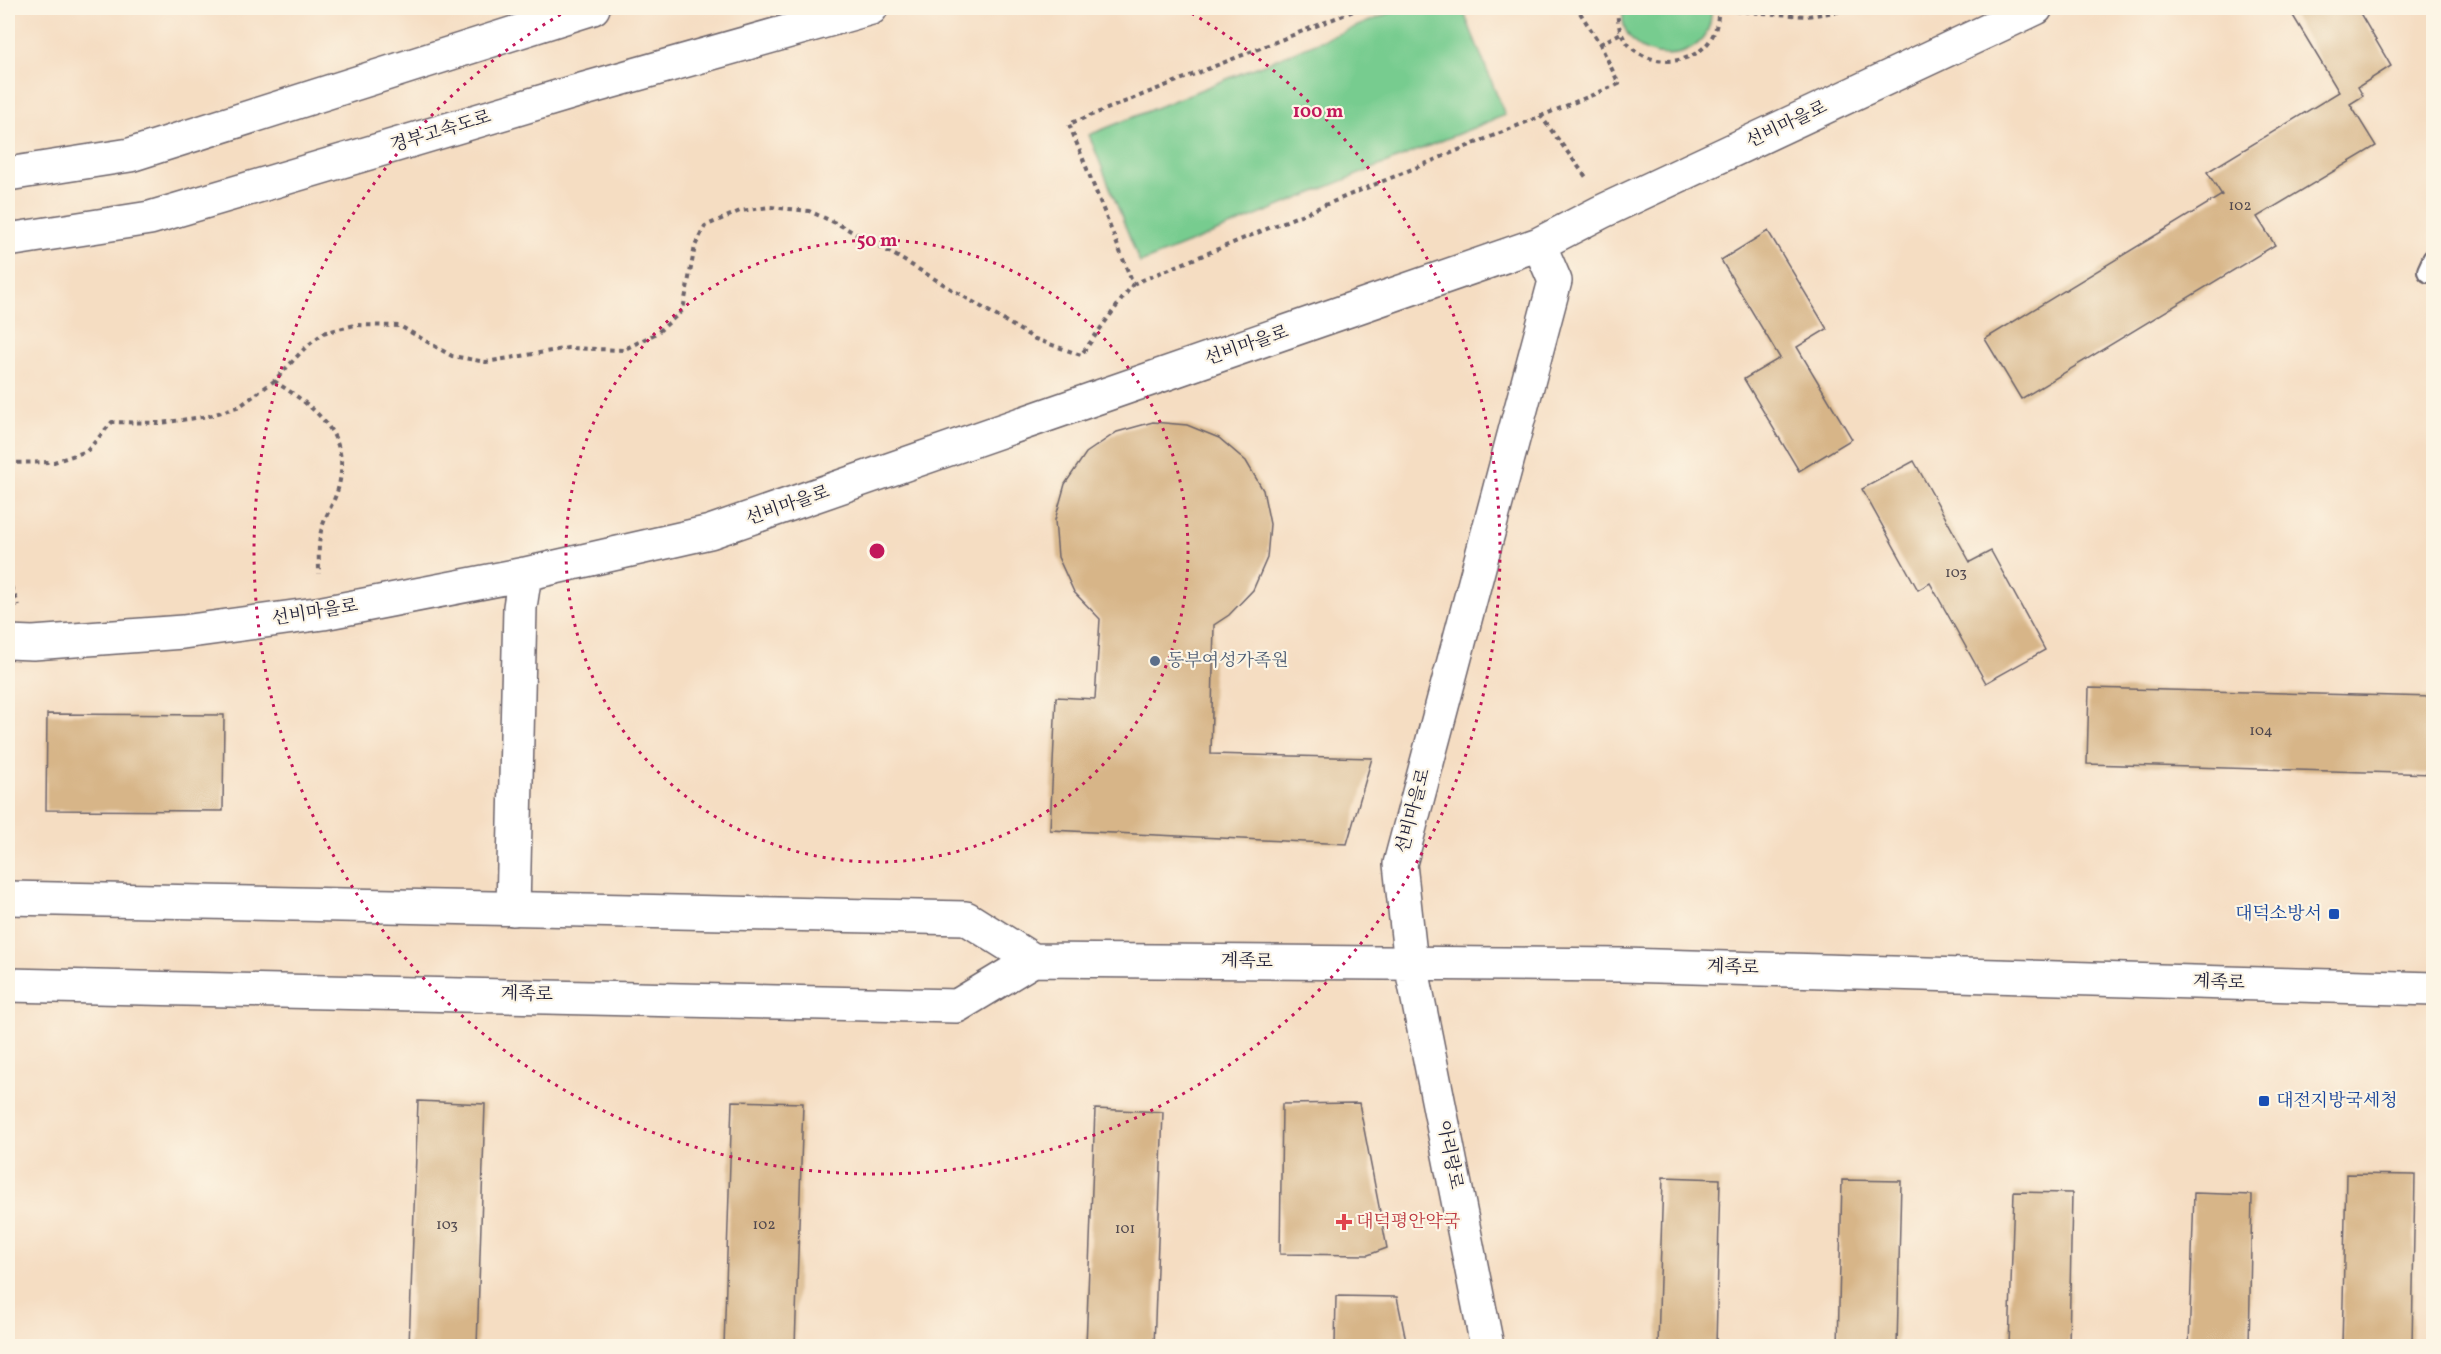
<svg xmlns="http://www.w3.org/2000/svg" width="2441" height="1354" font-family="Vollkorn,'Noto Serif KR',serif">
  <style>
    .green { fill: #77cc8f; stroke: #4c7765; stroke-width: 1.5 }
    .building { fill: #d7b588 }
    .lines { fill: none; stroke-linecap: round; stroke-linejoin: round }
    .service-casing { stroke: #6c636a; stroke-width: 26 }
    .minor-casing { stroke: #6c636a; stroke-width: 36 }
    .secondary-casing { stroke: #6c636a; stroke-width: 36 }
    .motorway-casing { stroke: #6c636a; stroke-width: 36 }
    .path { stroke: #6c636a; stroke-width: 4; stroke-dasharray: 4.5 4.5; stroke-linecap: butt }
    .service { stroke: #fff; stroke-width: 22 }
    .minor { stroke: #fff; stroke-width: 33 }
    .secondary { stroke: #fff; stroke-width: 33 }
    .motorway { stroke: #fff; stroke-width: 33 }
    .ring { fill: none; stroke: #c2185b; stroke-width: 3; stroke-dasharray: 3 6 }
    .service-dot { fill: #5c6f8a; stroke: #fcf5e5; stroke-width: 2 }
    .transit-dot { fill: #1a4fb4; stroke: #fcf5e5; stroke-width: 2 }
    .health-dot { fill: #e0444e; stroke: #fcf5e5; stroke-width: 2 }
    .labels { text-anchor: middle; dominant-baseline: central; stroke-width: 4.5; stroke-linejoin: round; paint-order: stroke }
    .number-label { font-size: 15px; fill: #4f474e }
    .street-label { font-size: 18px; fill: #22223b; stroke: #fcf5e5 }
    .service-label { font-size: 18px; fill: #4e5e75; stroke: #fcf5e5; text-anchor: start }
    .transit-label { font-size: 18px; fill: #164399; stroke: #fcf5e5; text-anchor: end }
    .health-label { font-size: 18px; fill: #be3a42; stroke: #fcf5e5; text-anchor: start }
    .centre { fill: #c2185b; stroke: #fcf5e5; stroke-width: 3 }
    .ring-label { font-size: 18px; text-anchor: middle; font-weight: bold; fill: #c2185b; stroke: #fcf5e5; stroke-width: 4.5; stroke-linejoin: round; paint-order: stroke }
  </style>
  <rect width="100%" height="100%" fill="#fcf5e5"/>
  <filter id="ink" filterUnits="userSpaceOnUse"><feTurbulence type="fractalNoise" baseFrequency=".0167" numOctaves="2"/><feDisplacementMap in="SourceGraphic" scale="12" xChannelSelector="R" yChannelSelector="G"/><feConvolveMatrix kernelMatrix="1 2 1 2 8 2 1 2 1" color-interpolation-filters="sRGB"/></filter>
  <filter id="wash" filterUnits="userSpaceOnUse"><feTurbulence type="fractalNoise" baseFrequency=".008" numOctaves="4" result="noise"/><feDisplacementMap in="SourceGraphic" scale="24" xChannelSelector="R" yChannelSelector="G"/><feGaussianBlur stdDeviation="1.35" result="paint"/><feColorMatrix in="noise" values="0 0 0 0 0 0 0 0 0 0 0 0 0 0 0 0 0 1.4 0 .05"/><feComposite in="paint" operator="in"/></filter>
  <g filter="url(#wash)">
    <rect width="100%" height="100%" fill="#f5ddc2"/>
    <path class="green" d="M1402 8H1462L1505 115 1140 263 1089 135Z
      M1623 8H1711C1715 72 1616 69 1623 8Z"/>
    <g id="blocks">
      <path class="building" d="M2291 8H2357L2391 66 2358 87 2363 96 2350 104 2376 146 2257 217 2275 245 2021 399 1985 339 2222 195 2207 172 2339 92 2289 9Z
        M1768 231 1827 329 1797 347 1852 439 1799 471 1744 379 1780 358 1721 260Z
        M1153 422 1187 425 1219 438 1246 461 1263 490 1270 524 1267 558 1253 590 1229 615 1214 625 1211 754 1372 758 1347 844 1050 830 1056 697 1095 699 1100 619 1074 592 1058 557 1055 520 1065 484 1086 453 1117 432Z
        M1914 461 1970 562 1991 551 2045 650 1986 683 1930 583 1918 590 1862 489Z
        M2089 688 2434 697V774L2087 764Z
        M47 714 224 715 223 811 46 810Z
        M418 1101 485 1104 477 1346H409Z
        M732 1101 803 1103 795 1346H724Z
        M1359 1103 1387 1248 1368 1255 1280 1254 1282 1104Z
        M1095 1109 1163 1112 1154 1346H1086Z
        M2346 1174 2415 1175 2412 1346H2342Z
        M1663 1177 1720 1179 1716 1346H1658Z
        M1842 1180 1901 1181 1897 1346H1838Z
        M2014 1192 2072 1193 2069 1346H2009Z
        M2194 1193 2252 1195 2249 1346H2189Z
        M1336 1296 1397 1297 1407 1346H1335Z"/>
    </g>
  </g>
  <g filter="url(#ink)">
    <use href="#blocks" fill-opacity="0" stroke="#6c636a" stroke-width="1.5"/>
    <g class="lines">
      <defs>
        <path id="service" d="M2429 271 2434 260"/>
        <path id="minor" d="M8 642 33 643 183 632 323 613 525 574 710 532 1539 244 1601 212 2036 8
          M513 909 520 607 525 574
          M1411 964 1400 864 1555 281 1539 244"/>
        <path id="secondary" d="M8 898 966 918 1033 960 1623 965 2434 989
          M1411 964 1487 1346
          M8 985 957 1006 1033 960"/>
        <path id="motorway" d="M8 174 130 155 593 8
          M8 240 150 218 574 92 871 8"/>
      </defs>
      <use href="#service" class="service-casing"/>
      <use href="#minor" class="minor-casing"/>
      <use href="#secondary" class="secondary-casing"/>
      <use href="#motorway" class="motorway-casing"/>
      <path class="path" d="M1361 8 1069 124 1133 284 1619 84 1600 44 1577 8
        M1618 8C1611 77 1722 80 1718 8
        M1718 10 1807 16 1843 11 1847 8
        M1600 44 1621 33
        M1540 115 1586 177
        M274 381C313 406 351 433 339 485 335 503 322 519 320 537 318 549 319 562 319 574
        M8 463 54 462 87 451 112 422 161 423 209 416 240 406 274 381 305 348 323 333 355 325 400 326 452 356 486 362 568 348 623 350 657 333 683 310 695 246 705 226 740 211 770 207 809 211 838 224 893 254 1035 339 1081 355 1133 284
        M8 579 19 606"/>
      <use href="#service" class="service"/>
      <use href="#minor" class="minor"/>
      <use href="#secondary" class="secondary"/>
      <use href="#motorway" class="motorway"/>
    </g>
  </g>
  <g class="ring">
    <circle cx="877" cy="551" r="311"/>
    <path d="M1184 9A623 623 0 1 1 570 9"/>
  </g>
  <circle class="service-dot" cx="1155" cy="661" r="6"/>
  <g class="transit-dot">
    <rect x="2328" y="908" width="12" height="12" rx="3"/>
    <rect x="2258" y="1095" width="12" height="12" rx="3"/>
  </g>
  <path class="health-dot" d="M1341 1213h6v6h6v6h-6v6h-6v-6h-6v-6h6z"/>
  <g class="labels">
    <g class="number-label">
      <text x="2240" y="206">102</text>
      <text x="1956" y="573">103</text>
      <text x="2261" y="731">104</text>
      <text x="447" y="1225">103</text>
      <text x="764" y="1225">102</text>
      <text x="1125" y="1229">101</text>
    </g>
    <g class="street-label">
      <text transform="translate(1787 125) rotate(-25)">선비마을로</text>
      <text transform="translate(441 132) rotate(-17)">경부고속도로</text>
      <text transform="translate(1247 346) rotate(-19)">선비마을로</text>
      <text transform="translate(788 506) rotate(-19)">선비마을로</text>
      <text transform="translate(315 613) rotate(-9)">선비마을로</text>
      <text transform="translate(1414 811) rotate(-75)">선비마을로</text>
      <text transform="translate(1247 962) rotate(1)">계족로</text>
      <text transform="translate(1733 968) rotate(2)">계족로</text>
      <text transform="translate(2219 983) rotate(2)">계족로</text>
      <text transform="translate(527 995) rotate(1)">계족로</text>
      <text transform="translate(1449 1155) rotate(79)">아리랑로</text>
    </g>
    <g class="service-label">
      <text x="1167" y="661">동부여성가족원</text>
    </g>
    <g class="transit-label">
      <text x="2322" y="914">대덕소방서</text>
      <text x="2276" y="1101" text-anchor="start">대전지방국세청</text>
    </g>
    <g class="health-label">
      <text x="1356" y="1222">대덕평안약국</text>
    </g>
  </g>
  <circle cx="877" cy="551" r="9" class="centre"/>
  <g class="ring-label">
    <text x="1318" y="117">100 m</text>
    <text x="877" y="246">50 m</text>
  </g>
  <rect width="2441" height="1354" fill="none" stroke="#fcf5e5" stroke-width="30"/>
</svg>
